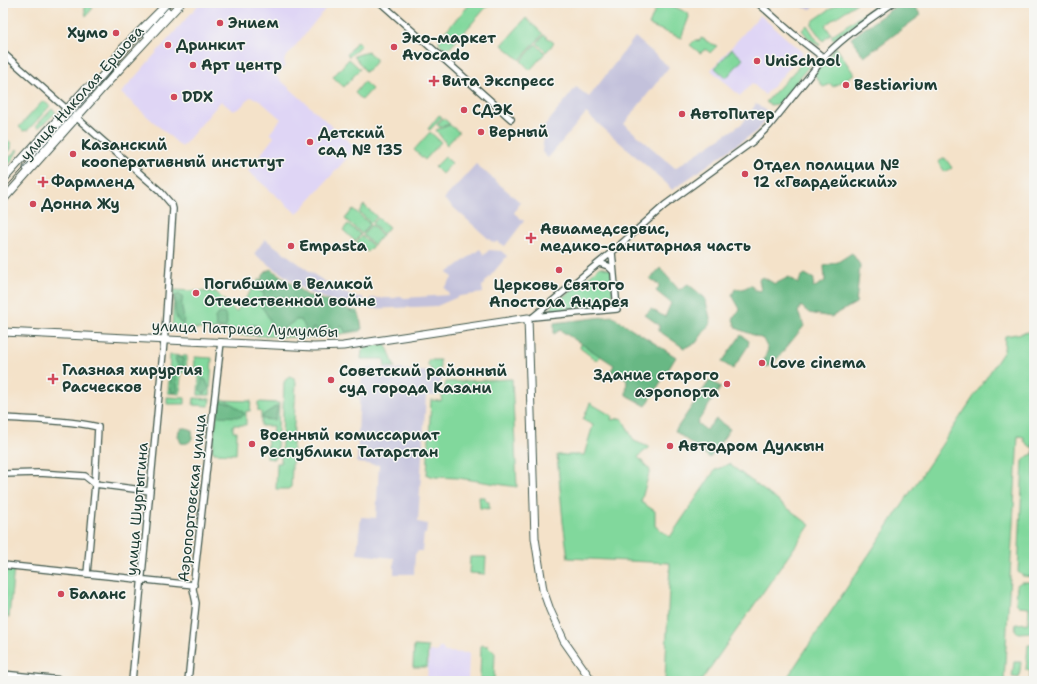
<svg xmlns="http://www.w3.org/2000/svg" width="1037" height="684" font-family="'Shantell Sans',sans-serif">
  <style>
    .built { fill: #dfd5f5 }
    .industrial { fill: #c3c1db }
    .green { fill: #81d89c; stroke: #508a68 }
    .forest { fill: #68b884; stroke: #447a5c }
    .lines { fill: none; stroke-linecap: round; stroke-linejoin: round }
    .minor-casing { stroke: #3f564a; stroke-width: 8 }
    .major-casing { stroke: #3f564a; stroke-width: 9 }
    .minor { stroke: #fff; stroke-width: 5.5 }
    .major { stroke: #fff; stroke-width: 7 }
    .tram { stroke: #1f3d34; stroke-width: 1 }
    .poi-dot { fill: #d1495b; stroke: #f6f6f2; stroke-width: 1.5 }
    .labels { text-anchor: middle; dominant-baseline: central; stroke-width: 3; stroke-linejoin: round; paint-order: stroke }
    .poi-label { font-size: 15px; font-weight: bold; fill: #1f3d34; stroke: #f6f6f2; text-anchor: start }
    .street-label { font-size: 15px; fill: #1f3d34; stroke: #f6f6f2 }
  </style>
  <rect width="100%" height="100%" fill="#f6f6f2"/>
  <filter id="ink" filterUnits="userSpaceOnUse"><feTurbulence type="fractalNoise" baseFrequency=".025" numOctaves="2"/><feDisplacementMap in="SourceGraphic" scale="8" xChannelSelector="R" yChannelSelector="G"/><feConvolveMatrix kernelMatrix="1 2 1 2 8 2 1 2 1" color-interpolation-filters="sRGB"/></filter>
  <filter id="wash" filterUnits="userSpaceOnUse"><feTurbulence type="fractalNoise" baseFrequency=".012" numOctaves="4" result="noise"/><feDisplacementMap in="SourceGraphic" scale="16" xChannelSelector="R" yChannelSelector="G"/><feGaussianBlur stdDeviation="0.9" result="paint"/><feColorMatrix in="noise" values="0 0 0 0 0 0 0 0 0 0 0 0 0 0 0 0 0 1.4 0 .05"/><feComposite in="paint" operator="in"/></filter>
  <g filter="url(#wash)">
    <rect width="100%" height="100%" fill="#f4e2c9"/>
    <path class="built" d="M200 3H330L284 60 285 66 276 76 356 148 297 214 248 171 274 137 270 133 281 119 258 99 250 97 240 108 233 111 221 101 182 147 121 93Z
      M760 15 803 53 765 95 752 83 740 96 711 70Z
      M439 648H442L445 652 469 653 468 681H427L429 651 437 652Z"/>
    <path class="industrial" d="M801 3H819L811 9 804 8Z
      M635 37 669 67 624 124 675 168 743 123 756 104 770 113 758 130 672 190 666 183 586 113 548 158 542 152 544 137 542 136 541 131 576 87 589 97Z
      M476 164 520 202 514 213 524 221 505 246 497 241 495 243 491 241 444 199Z
      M265 239 316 276 352 297H363V304H344L309 293 254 254Z
      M480 249 484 255 489 250 501 251 507 256 482 286 483 293 460 296 437 306 370 309V298H395L401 296 404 298 449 295 448 292 444 288 453 277 447 273Z
      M375 367 376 370 387 368 442 373 443 376 435 396 426 395 418 522 427 524 426 534H424L422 551H418L417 553 415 554 414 574H394V558L357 554 361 517 376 518 379 465 357 463 360 387 362 380V369Z"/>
    <path class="green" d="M86 3 93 8 86 16 84 5Z
      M471 3H490L451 47C446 49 442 48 439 43L440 37Z
      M658 3H666L688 13 689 17 681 38 649 25Z
      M839 3H857L825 25 831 34 823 41 812 26V23L814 20Z
      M880 3H887L833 40 832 39V35Z
      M526 18 543 34 520 60 502 45Z
      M807 25 820 45 819 46 808 38 802 30Z
      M544 35 554 43 546 52 537 43Z
      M701 38 706 40V41L717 46 710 53 706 49 700 53 690 45 695 40 700 41Z
      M357 41 361 45 349 57 347 55Z
      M536 44 545 53 530 70 521 61Z
      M836 47 854 74 833 87 831 84 823 87 814 74Z
      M732 49 743 59 726 78 715 68Z
      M368 52 377 60 366 72 354 56Z
      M349 59 360 69 344 87 333 77Z
      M804 61 809 66 779 104 770 105 766 102Z
      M364 82 372 89 362 100 355 93Z
      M43 101 50 106 28 130 23 131 19 127Z
      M52 109 56 112 47 121 38 128 36 126Z
      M439 115 442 117 430 130 428 129Z
      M443 118 450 124 440 127 437 125Z
      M450 125 459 132 447 145 436 130Z
      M430 132 441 142 425 160 414 150Z
      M7 140 11 143V149L3 159V144Z
      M17 149 18 150 11 162 3 171V164Z
      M445 157 452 163 442 174 435 167Z
      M945 158 952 168 945 172 938 162Z
      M364 205 377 217 371 223 359 212Z
      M353 209 370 224 362 234 345 219Z
      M378 218 389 227 383 234 372 224Z
      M348 224 361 235 355 241 343 230Z
      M371 225 382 235 374 245 363 235Z
      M362 236 373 246 367 252 356 242Z
      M600 267 611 270 613 301 609 304 551 311 552 306Z
      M259 279 319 307 358 311 361 331 314 338 233 335 232 330 172 328 174 290 216 292 236 312Z
      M1034 331V410L1032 448 1024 441V437L1018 436 1004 681H785L1004 351 1005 336Z
      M582 338 611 339 597 361 580 348Z
      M384 344C390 349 391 360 395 367H385L384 359H361L362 350 366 347Z
      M170 355 187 356 186 372H181L180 394 168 393Z
      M195 357 212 358 210 395H198L199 373H194Z
      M428 360H440V373L432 372 430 367 428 366Z
      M289 376 294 378 296 382 291 487 288 489H276L277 463H281L284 382Z
      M512 379 517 487 458 478 435 477 427 475 431 400 441 401 446 382Z
      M167 397 185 398V404H167Z
      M194 398 210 399 209 406 193 405Z
      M219 400 251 401 250 411H246V425H233V432H237L236 454 214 453 212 450Z
      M258 402 279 403 277 456 273 459 267 458 268 434H272L273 426H261V412L258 411Z
      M590 403 612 416 611 420 622 418 634 441 649 447 638 457 650 470 641 502 655 511V526L670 537 715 470 729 464 810 525 701 681H665L670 563 568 558 563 522 557 455H584L593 425 583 420Z
      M1034 437V577L1023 576 1018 572 1023 461 1028 456 1033 454Z
      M479 497H485L486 501 489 502V509L480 508Z
      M470 557H486L485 574 469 573Z
      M3 567 14 568 9 617 3 616Z
      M1021 582H1034V632L1018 633 1015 630 1016 624 1028 623 1029 607 1019 606 1016 603 1017 585Z
      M481 645 488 646 495 653 494 679H480Z
      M1028 645H1034V681H1030V671L1026 670Z
      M414 646 428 647 427 667H413Z
      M1014 662H1021L1019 678 1012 677Z"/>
    <path class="forest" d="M900 3H912L921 15 864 57 851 38Z
      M852 253 860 265 856 303 831 317 809 313 801 306 798 312 804 326 772 365 766 367 764 360 768 349 763 339 736 328 733 319 740 309 732 295 735 289H743L751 285 755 290 761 291 759 279 763 277 775 284 789 277 798 284 801 277 805 274 814 279 813 288 825 281 824 266 838 262Z
      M660 268 679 290 688 284 705 298 711 322 696 343 684 348 659 331V325L645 315 651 309 665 317 671 303 656 291 659 287 658 284 650 279Z
      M271 269 307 295 335 303 339 307 346 308 350 311 359 314 360 317 362 329 345 332 343 327 340 326 339 332 335 333 330 326 327 328 326 332 320 333 315 327 312 329 311 333 308 334C304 330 306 325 300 320H296L280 331C271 330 273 325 269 319 267 314 264 310 261 306L264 293 260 291 259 288C261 281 262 272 271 269Z
      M179 294 183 298C179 306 186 316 183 325 173 320 175 306 175 296Z
      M220 313 225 314 227 322 226 327 224 329 216 327 215 317Z
      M612 316 676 357 646 406 626 395 627 380 611 371 614 365 560 330 554 334V323Z
      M251 325H256L260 330 258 335 252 334 249 328Z
      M741 335 749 341 748 346 733 369 722 362Z
      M176 357 184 358 183 369 178 365 175 359Z
      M171 372 176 375 178 391 177 392H171L170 374Z
      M202 378 206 380 209 388 206 393H203L200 390Z
      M710 380 721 387 697 423 706 430 716 419 730 429 710 458 675 431Z
      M220 402 231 403 244 413V415L240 417 219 416 218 415Z
      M277 406H278L275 420 262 419 263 415Z
      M182 428H187L192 431C194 440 189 445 181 443L178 436 179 430Z"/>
  </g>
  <g filter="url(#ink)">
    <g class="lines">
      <defs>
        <path id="minor" d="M381 3 511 119
          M758 3 793 34 824 58
          M3 53 160 191 172 205 173 209 165 331 132 681
          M599 263 608 266 613 271
          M533 317 612 252 665 205 752 142 769 126 827 54C847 34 870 19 893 3
          M533 317 617 309 612 252
          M3 418C35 420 67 420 98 427L95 484 87 574
          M3 474 39 473 85 476 95 484 150 491
          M3 565 194 585
          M3 674 71 681
          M188 681 196 603 193 589 221 342"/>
        <path id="major" d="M147 34 166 11
          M27 168 77 105 104 74 123 48 168 3
          M3 180 86 88
          M3 200 117 72 181 3
          M3 332 314 347 343 346 528 318 535 538 543 590 550 610 564 641 592 681"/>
      </defs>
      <use href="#minor" class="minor-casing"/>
      <use href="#major" class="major-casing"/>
      <use href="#minor" class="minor"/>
      <use href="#major" class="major"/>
      <path class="tram" d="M3 191 172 3"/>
    </g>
  </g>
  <g class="poi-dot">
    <circle cx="220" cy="23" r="4"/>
    <circle cx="116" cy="33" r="4"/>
    <circle cx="168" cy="45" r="4"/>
    <circle cx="394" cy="47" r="4"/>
    <circle cx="757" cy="61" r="4"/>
    <circle cx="193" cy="65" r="4"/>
    <path d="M432 75h4v4h4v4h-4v4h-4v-4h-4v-4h4z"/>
    <circle cx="846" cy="85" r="4"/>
    <circle cx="174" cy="97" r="4"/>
    <circle cx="464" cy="110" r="4"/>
    <circle cx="682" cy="114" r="4"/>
    <circle cx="481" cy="132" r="4"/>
    <circle cx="310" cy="142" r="4"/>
    <circle cx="73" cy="154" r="4"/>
    <circle cx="745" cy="174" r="4"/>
    <path d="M41 176h4v4h4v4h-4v4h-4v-4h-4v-4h4z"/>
    <circle cx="33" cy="204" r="4"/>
    <path d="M529 232h4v4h4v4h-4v4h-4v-4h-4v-4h4z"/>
    <circle cx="291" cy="246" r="4"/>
    <circle cx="559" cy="270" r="4"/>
    <circle cx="196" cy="293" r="4"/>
    <circle cx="762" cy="363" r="4"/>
    <path d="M51 373h4v4h4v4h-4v4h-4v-4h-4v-4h4z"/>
    <circle cx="331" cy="380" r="4"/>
    <circle cx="727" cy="384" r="4"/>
    <circle cx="252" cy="444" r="4"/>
    <circle cx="670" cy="446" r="4"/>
    <circle cx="61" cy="594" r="4"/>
  </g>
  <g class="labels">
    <g class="poi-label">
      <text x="228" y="23">Энием</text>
      <text x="108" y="33" text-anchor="end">Хумо</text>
      <text x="402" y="38">Эко-маркет<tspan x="402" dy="17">Avocado</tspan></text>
      <text x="176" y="45">Дринкит</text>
      <text x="765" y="61">UniSchool</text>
      <text x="201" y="65">Арт центр</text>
      <text x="442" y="81">Вита Экспресс</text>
      <text x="854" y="85">Bestiarium</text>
      <text x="182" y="97">DDX</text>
      <text x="472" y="110">СДЭК</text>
      <text x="690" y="114">АвтоПитер</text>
      <text x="489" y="132">Верный</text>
      <text x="318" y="133">Детский<tspan x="318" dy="17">сад № 135</tspan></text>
      <text x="81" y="145">Казанский<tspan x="81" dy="17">кооперативный институт</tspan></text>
      <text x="753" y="165">Отдел полиции №<tspan x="753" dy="17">12 «Гвардейский»</tspan></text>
      <text x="51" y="182">Фармленд</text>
      <text x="41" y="204">Донна Жу</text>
      <text x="540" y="229">Авиамедсервис,<tspan x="540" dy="17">медико-санитарная часть</tspan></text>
      <text x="299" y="246">Empasta</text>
      <text x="204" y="284">Погибшим в Великой<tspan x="204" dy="17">Отечественной войне</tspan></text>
      <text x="559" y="285" text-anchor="middle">Церковь Святого<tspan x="559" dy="17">Апостола Андрея</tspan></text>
      <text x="770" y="363">Love cinema</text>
      <text x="62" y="370">Глазная хирургия<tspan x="62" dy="17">Расческов</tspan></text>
      <text x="339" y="371">Советский районный<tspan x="339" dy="17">суд города Казани</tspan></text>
      <text x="719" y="375" text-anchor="end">Здание старого<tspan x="719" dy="17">аэропорта</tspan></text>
      <text x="260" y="435">Военный комиссариат<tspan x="260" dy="17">Республики Татарстан</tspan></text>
      <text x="678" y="446">Автодром Дулкын</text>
      <text x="69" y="594">Баланс</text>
    </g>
    <g class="street-label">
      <text transform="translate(82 93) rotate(-48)">улица Николая Ершова</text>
      <text transform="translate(245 329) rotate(2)">улица Патриса Лумумбы</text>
      <text transform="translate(192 498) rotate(-84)">Аэропортовская улица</text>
      <text transform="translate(137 509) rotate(-85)">улица Шуртыгина</text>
    </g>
  </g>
  <rect width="1037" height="684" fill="none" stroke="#f6f6f2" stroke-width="16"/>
</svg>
